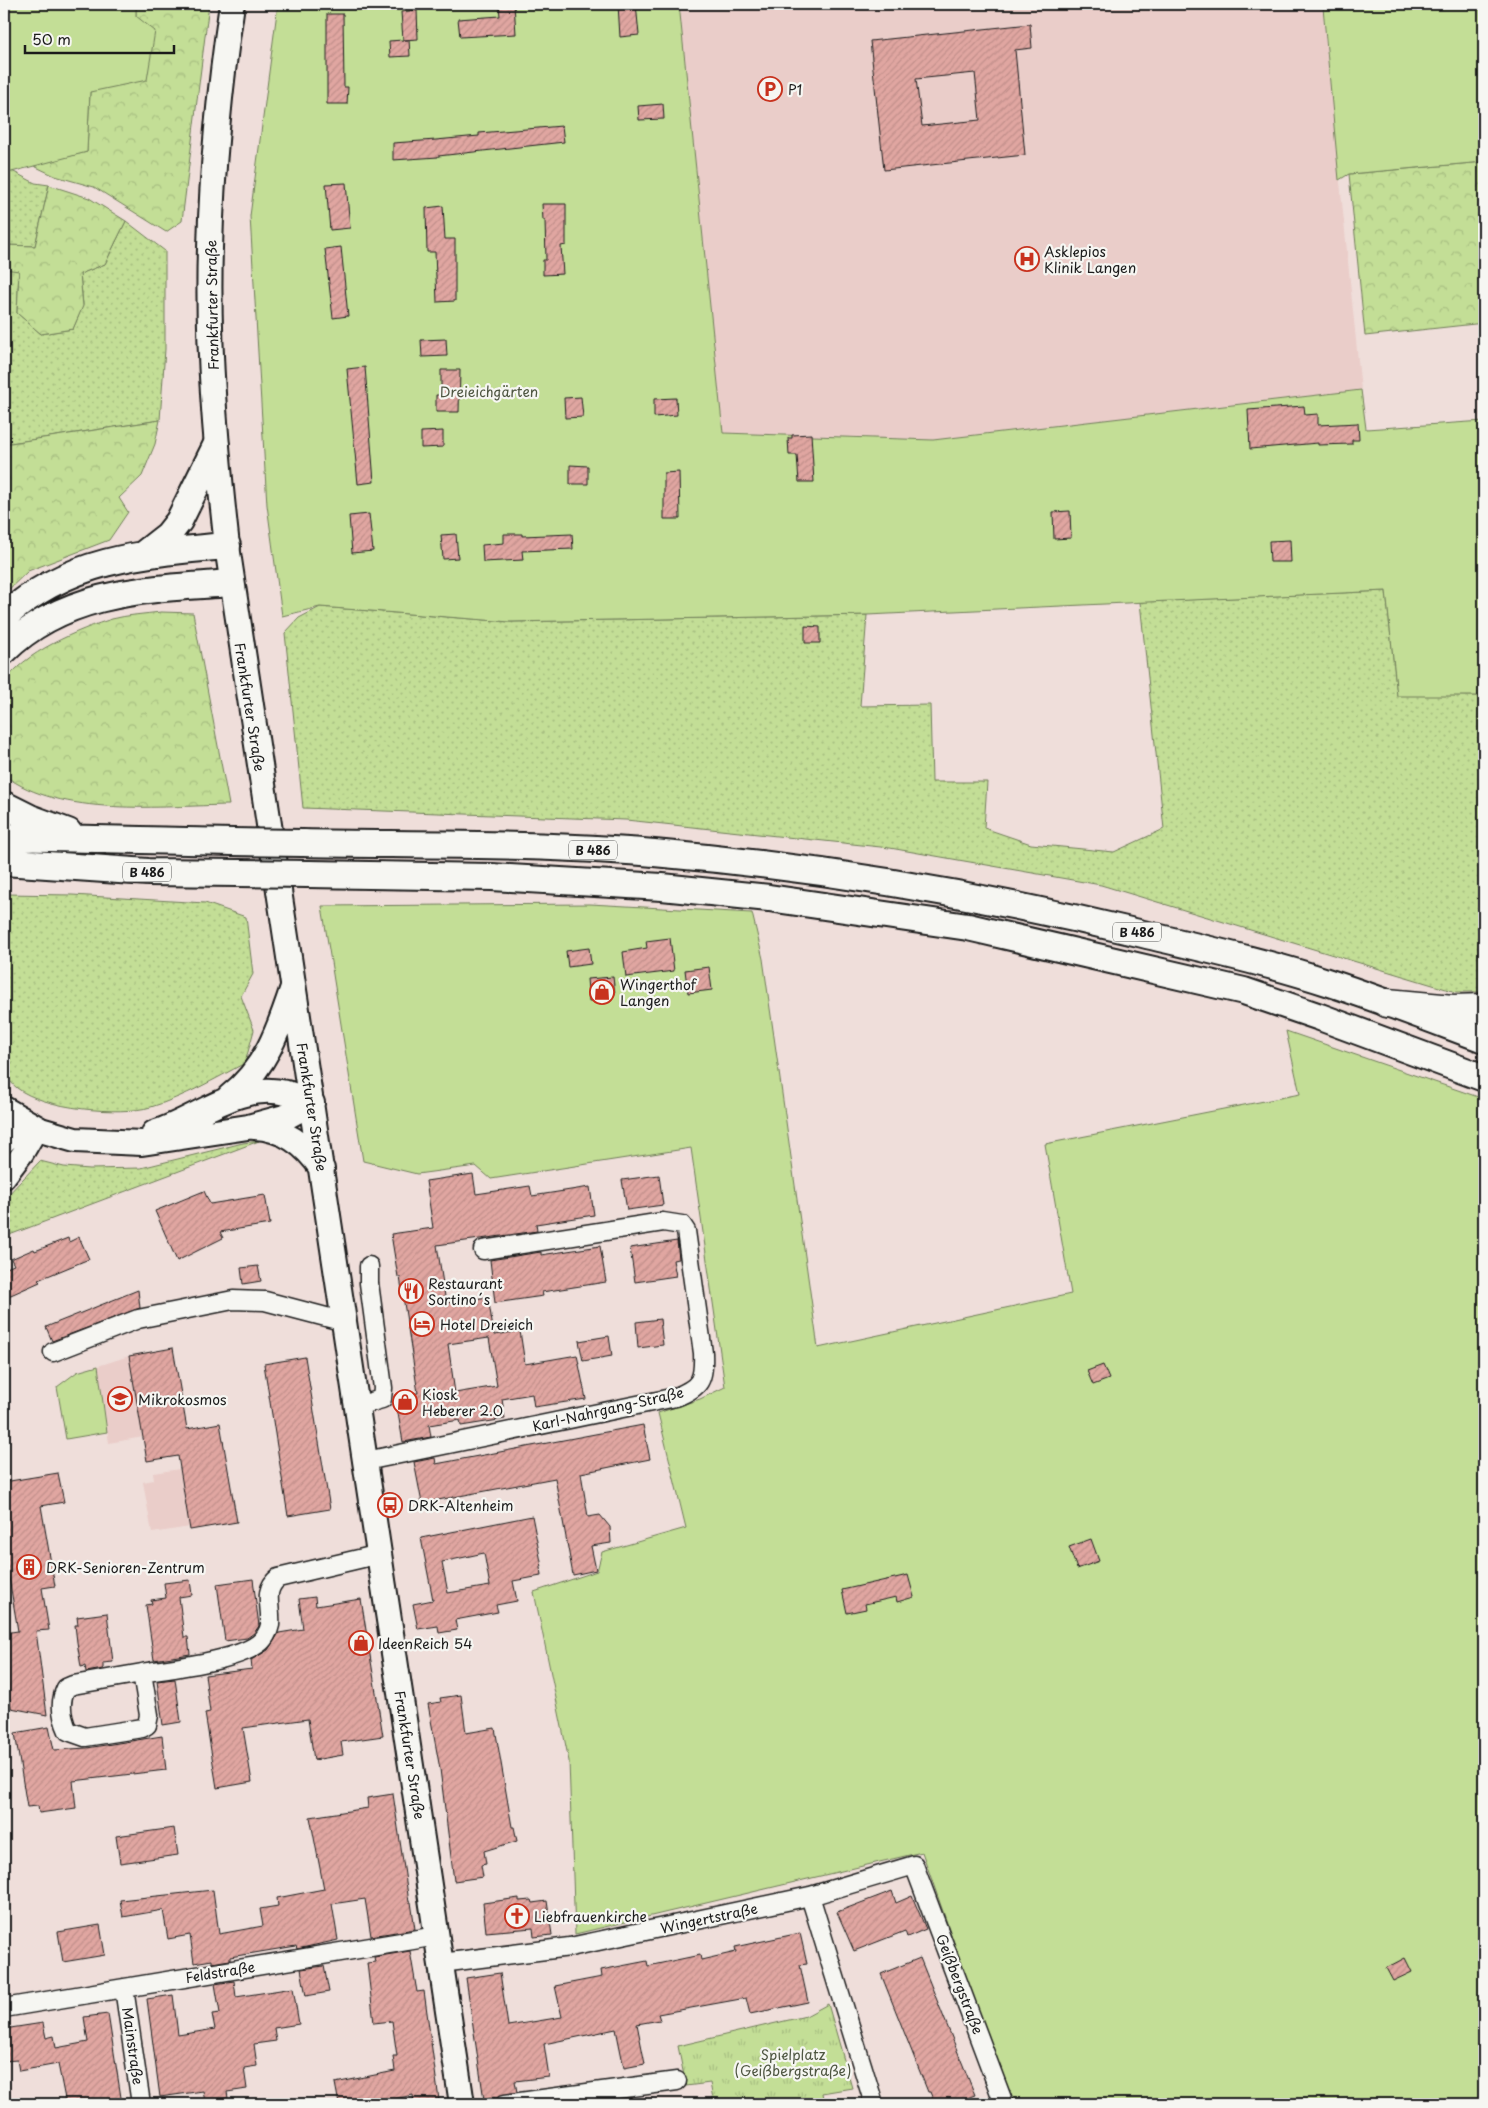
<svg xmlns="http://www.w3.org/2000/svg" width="1488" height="2108" font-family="'Playpen Sans',sans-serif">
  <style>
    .built { fill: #eacdc9 }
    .grass { fill: url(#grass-dots); stroke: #707d59 }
    .forest { fill: url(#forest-crowns); stroke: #707d59 }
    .park { fill: url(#park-tufts); stroke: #707d59 }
    .garden { fill: #c3de96; stroke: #707d59 }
    .building { fill: url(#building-hatch); stroke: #1c1c1c; fill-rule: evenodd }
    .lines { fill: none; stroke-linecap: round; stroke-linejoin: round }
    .minor-casing { stroke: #1c1c1c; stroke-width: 21 }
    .tertiary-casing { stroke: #1c1c1c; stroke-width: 25 }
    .secondary-casing { stroke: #1c1c1c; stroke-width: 28 }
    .primary-casing { stroke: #1c1c1c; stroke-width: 30 }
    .motorway-casing { stroke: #1c1c1c; stroke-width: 31 }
    .minor { stroke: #f6f6f2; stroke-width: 18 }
    .tertiary { stroke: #f6f6f2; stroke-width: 21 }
    .secondary { stroke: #f6f6f2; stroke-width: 24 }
    .primary { stroke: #f6f6f2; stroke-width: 26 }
    .motorway { stroke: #f6f6f2; stroke-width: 28 }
    .primary-bridge-casing { stroke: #1c1c1c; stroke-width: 30; stroke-linecap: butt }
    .primary-bridge { stroke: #f6f6f2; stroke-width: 26 }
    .labels { text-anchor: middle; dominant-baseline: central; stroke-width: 4.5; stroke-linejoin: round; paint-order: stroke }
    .shield { fill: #f6f6f2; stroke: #5d5d5c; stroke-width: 1 }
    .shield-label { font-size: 12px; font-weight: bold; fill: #1c1c1c }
    .poi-label { font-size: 14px; fill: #1c1c1c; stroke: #f6f6f2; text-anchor: start }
    .street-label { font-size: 14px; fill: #1c1c1c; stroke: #f6f6f2 }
    .park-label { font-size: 14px; fill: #4e5641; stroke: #f6f6f2 }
  </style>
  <defs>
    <pattern id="grass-dots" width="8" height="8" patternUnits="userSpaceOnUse" patternTransform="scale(1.25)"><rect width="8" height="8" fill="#c3de96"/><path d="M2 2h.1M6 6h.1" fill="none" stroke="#a7be81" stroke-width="1.8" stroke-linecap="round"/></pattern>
    <pattern id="forest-crowns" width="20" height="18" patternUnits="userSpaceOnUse" patternTransform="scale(1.25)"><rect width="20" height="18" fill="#c3de96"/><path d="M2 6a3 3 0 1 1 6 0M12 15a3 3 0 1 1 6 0" fill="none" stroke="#a7be81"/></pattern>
    <pattern id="park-tufts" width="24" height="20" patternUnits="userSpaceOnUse" patternTransform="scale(1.25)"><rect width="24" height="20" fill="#c3de96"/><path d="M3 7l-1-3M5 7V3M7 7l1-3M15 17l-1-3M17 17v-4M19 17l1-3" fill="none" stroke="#a7be81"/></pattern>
    <pattern id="building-hatch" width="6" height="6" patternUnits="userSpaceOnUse" patternTransform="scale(1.25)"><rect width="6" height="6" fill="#e0a6a1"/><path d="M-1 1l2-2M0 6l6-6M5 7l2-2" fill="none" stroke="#c08e8a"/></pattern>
  </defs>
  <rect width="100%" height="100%" fill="#efdeda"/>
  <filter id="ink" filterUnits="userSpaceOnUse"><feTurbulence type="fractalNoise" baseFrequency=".02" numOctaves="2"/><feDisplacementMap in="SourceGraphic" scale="10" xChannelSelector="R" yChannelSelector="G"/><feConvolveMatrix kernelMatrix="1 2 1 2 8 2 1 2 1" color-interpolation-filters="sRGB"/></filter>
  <g filter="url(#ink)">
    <path class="built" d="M679 4H1322L1361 390 933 440 723 433Z
      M129 1356 143 1437 109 1443 98 1366Z
      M180 1469 190 1527 152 1533 143 1482 154 1480 153 1473Z"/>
    <path class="grass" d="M12 171 35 183 49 185 35 246 4 245V174Z
      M126 221 165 251V349L160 420 4 444V269L19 270 17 313 41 334 73 329 83 305 80 274 105 264Z
      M1386 591 1397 695 1484 696V992H1456L1101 885 890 848 626 820 303 808 285 633 299 618 320 607 510 622 867 615 860 706 930 705 932 782H987L984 828 1031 844 1114 852 1164 829 1140 602Z
      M4 894 72 895 205 903 246 917 253 974 241 996 254 1030 245 1063C215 1079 184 1097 151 1107 119 1116 44 1109 17 1088 12 1084 8 1079 4 1074Z
      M259 1141 4 1237V1199L40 1161 64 1167 90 1169 141 1168 243 1143Z"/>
    <path class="forest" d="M136 4H209L182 221 166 232 94 187 55 176 32 165 87 152 90 92 136 16Z
      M1484 162V323L1365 336 1349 174Z
      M49 185 89 198 126 221 105 264 80 274 83 306 73 329 41 334 17 313 19 271 4 269V245L35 246Z
      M160 420 155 444 142 476 119 498 128 512 109 540 28 571 4 594V444Z
      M161 612 193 613 229 805C161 806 61 818 4 775 4 762 1 690 5 683 20 654 82 628 112 619 127 615 145 614 161 612Z"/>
    <path class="park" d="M828 2004 852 2088 822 2093 824 2104H714L710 2083 686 2086 678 2046 806 2016Z"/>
    <path class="garden" d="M4 4H136V16L155 31 147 80 90 92 87 152 4 174Z
      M278 4H679L723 433 933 440 1361 390 1366 429 1484 421V696H1397L1386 591 867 615 510 622 320 607 282 616 267 505 250 216Z
      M1356 4H1484V162L1349 174 1339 180 1323 7Z
      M590 904 752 913 763 959 818 1348 1071 1294 1045 1144 1300 1094 1286 1031 1484 1099V2104H1011L922 1852 575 1934 569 1761 534 1592 597 1571 602 1552 686 1528 658 1413 700 1399 725 1387 691 1148 491 1179 476 1166 417 1174 363 1161 322 906Z
      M98 1366 107 1432 66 1439 57 1387 77 1372Z"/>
    <path class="building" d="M514 4 516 34 460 37 458 19 500 16 499 5Z
      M618 4H636L639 35 620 37Z
      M417 10 418 39 404 40H409L410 56 390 57 389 41 403 40 401 12Z
      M327 14H343L344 87H348L347 104H327Z
      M1030 24 1032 48 1015 50 1025 155 884 170 870 41ZM975 73 980 120 922 126 916 79Z
      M663 104 664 119 639 120 638 106Z
      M562 126 564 142 438 156V157L393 160V143L436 140 479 136V133Z
      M346 183 350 228 330 230 326 184Z
      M542 204H566V245L561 246 563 274 543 275V260H546L545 220H543Z
      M443 206 445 239H455V301L437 302 435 252H427L426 208Z
      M341 247 348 316 333 318 325 249Z
      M446 339 447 356 422 357 421 340Z
      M365 367 374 482 358 484 347 369Z
      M441 370H460L459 412H436V395H441Z
      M581 397 583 417 565 418 564 398Z
      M676 398 677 415 654 417V399Z
      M1304 406 1305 415 1318 414V425L1358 423 1359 440H1352V444L1318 445V443L1250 449 1248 410Z
      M443 431V447L421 448V432Z
      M811 434 814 482H799L797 455H789L788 438H792V435Z
      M570 465 588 466V484H570Z
      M679 472 680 519H664V473Z
      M1070 511 1071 538 1054 539 1053 512Z
      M369 514 373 551 352 553 349 516Z
      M456 534 458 558 443 559 441 535Z
      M504 534H522V536L572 534 573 549 522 551 523 560 483 562 482 545 504 543Z
      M1290 540 1291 562H1270L1269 541Z
      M805 626 820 627V643H805Z
      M670 938 674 971 626 977 623 952 647 948 646 941Z
      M589 948 591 964 568 967 566 951Z
      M709 967 712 990 688 993 685 970Z
      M613 977 615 994 609 995V999L589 1001 587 979Z
      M473 1174 476 1194 530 1186 532 1196 590 1187 594 1215 536 1224 537 1231 437 1245 446 1303 488 1297 494 1335 520 1331 525 1364 577 1355 586 1399 534 1407 532 1394 502 1399 505 1419 461 1426 460 1420 429 1425 431 1437 403 1442 395 1396 418 1393 400 1277H398L391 1234 433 1228 426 1181ZM489 1338 497 1386 455 1393 448 1344Z
      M659 1175 663 1205 627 1210 622 1180Z
      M204 1191 210 1204 265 1195 270 1224 220 1232 223 1238 177 1261 155 1211Z
      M79 1237 89 1259 38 1280 40 1282 4 1298V1269L14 1265 11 1259 34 1249 35 1251 68 1238 69 1242Z
      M677 1241 679 1259 673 1260 676 1276 635 1282 630 1248Z
      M600 1246 606 1282 542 1292 543 1296 495 1303 490 1260 541 1252V1255Z
      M258 1266 261 1281 243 1284 241 1268Z
      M138 1290 140 1308 52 1341 46 1327Z
      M660 1319 663 1345 638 1348 636 1322Z
      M609 1336 612 1356 583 1361 579 1341Z
      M173 1348 187 1429 220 1423 237 1522 190 1530 178 1456 147 1461 129 1356Z
      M305 1357 330 1509 288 1516 264 1364Z
      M1103 1365 1109 1379 1093 1385 1087 1371Z
      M643 1425 650 1459 581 1473 588 1517 600 1515 610 1527 611 1543 591 1546 596 1570 573 1575 555 1478 422 1503 414 1462 435 1458 436 1464Z
      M58 1473 64 1502 41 1506 55 1586 42 1588 49 1630 36 1631 47 1715 11 1708 4 1659V1633L18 1631 4 1548V1482Z
      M532 1516 542 1567H540L541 1576 513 1581 517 1601 496 1605 498 1612 455 1620 457 1630 439 1633 438 1626 418 1629 413 1604 433 1600 421 1538ZM484 1553 490 1586 448 1593 442 1562Z
      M1091 1539 1099 1561 1077 1569 1069 1547Z
      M908 1575 914 1597 897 1602 896 1597 865 1604 866 1609 847 1613 842 1590Z
      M253 1579 259 1626 254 1633 247 1638 225 1641 217 1584Z
      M190 1580 192 1595 179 1597 184 1637H188L190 1654 154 1660 146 1605 152 1604 151 1600 166 1598 164 1583Z
      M315 1597 316 1606 361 1599 383 1736 341 1742 343 1755 314 1760 308 1719 243 1728 252 1782 217 1788 205 1713 210 1712 205 1675 252 1669 251 1660 268 1650 279 1633 303 1629 299 1599Z
      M107 1613 113 1662 103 1663V1669L86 1672 85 1666 81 1667 77 1642 75 1625H78L77 1617Z
      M175 1679 181 1722 163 1725 157 1681Z
      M461 1695 466 1733 495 1728 512 1827H514L517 1841 484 1851 486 1864 481 1865 483 1877 454 1881 440 1769 428 1704 441 1702 440 1698Z
      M49 1727 54 1750 87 1748 162 1736 166 1770 73 1781 76 1808 39 1813 38 1806 27 1807 15 1733Z
      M393 1794 409 1902H411L415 1929 371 1936 365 1899 332 1904 338 1940 297 1949 296 1946 230 1957V1960L212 1963V1960L194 1963 190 1935 168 1939 163 1910 123 1917 120 1900 213 1890 219 1934 263 1926 260 1909 278 1906 277 1898 324 1889 310 1817 368 1808 367 1798Z
      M174 1828 178 1855 120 1863 116 1836Z
      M892 1891 896 1903 912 1896 926 1929 907 1937 905 1931 854 1951 837 1912Z
      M519 1898V1901L531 1900 532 1903 547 1901 552 1935 534 1937 533 1928 486 1932 483 1903Z
      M100 1925 105 1955 63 1962 58 1932Z
      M800 1933 807 1964 800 1965 808 2002 750 2014 746 1998 658 2014 660 2020 637 2024 645 2064 624 2068 616 2029 544 2044 549 2077 515 2081 517 2092 484 2100 466 1978 500 1973 508 2026 562 2017 555 1986 602 1977 601 1970 647 1961 648 1966 700 1955 701 1960 736 1952 735 1947Z
      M410 1951 417 1992 424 1991 439 2100 414 2103 413 2095 371 2104H339L335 2083 395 2071 393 2056H397L392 2021 374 2023 367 1963 375 1962 374 1957Z
      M920 1958 975 2095 951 2104H935L930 2092H928L881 1974Z
      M1405 1958 1412 1972 1393 1981 1386 1968Z
      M324 1966 329 1992 306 1996 301 1969Z
      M234 1981 236 1997 293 1988 299 2024 274 2028 276 2041 254 2044 257 2066 244 2068 247 2089 227 2092 228 2098 205 2102 203 2091 160 2097 147 1999 173 1995 178 2035 215 2029 212 2014 220 2013 215 1984Z
      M108 2014 122 2104H66L58 2064 19 2071 17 2060 4 2061V2029L43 2023 46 2038 54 2036 56 2048 88 2042 84 2017Z"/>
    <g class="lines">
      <defs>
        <path id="minor" d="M53 1352 138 1319 233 1300 265 1301 345 1322
          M357 1406 382 1399 383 1388 369 1283V1266
          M366 1461 676 1397C701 1387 704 1380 703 1353L686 1231 682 1225 663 1222 483 1250
          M142 1673C172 1668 235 1661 258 1644 264 1640 269 1631 270 1625 272 1607 262 1591 278 1578L380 1554
          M142 1673 149 1715 147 1725 142 1728 85 1737 68 1731C62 1718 59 1702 66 1688L73 1685Z
          M810 1896 874 2104
          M441 1963 570 1947 810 1896 914 1865 1004 2104
          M124 1988 141 2104
          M4 2008 437 1936
          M505 2104 677 2081"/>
        <path id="tertiary" d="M4 1142 18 1130 37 1129
          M4 1178 23 1153 37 1129"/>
        <path id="secondary" d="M232 4C220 85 212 166 210 248 207 348 216 447 227 546L462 2104
          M229 1097C265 1069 278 1032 292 990
          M254 1127C283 1128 306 1145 322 1169
          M37 1129 75 1140 142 1143 248 1127 288 1116 312 1103
          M154 1133C196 1120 239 1081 286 1093 295 1095 303 1099 312 1103"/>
        <path id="primary" d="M145 553 168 535 179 521 216 446
          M4 617C69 558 144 553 227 546
          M4 651C65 590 150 589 231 583
          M4 805 30 818 68 832
          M4 837 233 842
          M303 843C419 845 537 843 654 853 819 867 982 895 1143 934 1206 949 1269 963 1330 983 1382 1000 1433 1020 1484 1039
          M4 862 148 872 237 873
          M308 874 492 877 662 887 769 898 968 927 1244 991 1320 1017 1484 1078
          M4 1110 37 1129"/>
        <path id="motorway" d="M1387 1003 1453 1009 1484 1008"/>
      </defs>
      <use href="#minor" class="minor-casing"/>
      <use href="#tertiary" class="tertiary-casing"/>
      <use href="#secondary" class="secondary-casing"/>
      <use href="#primary" class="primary-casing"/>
      <use href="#motorway" class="motorway-casing"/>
      <use href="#minor" class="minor"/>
      <use href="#tertiary" class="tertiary"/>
      <use href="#secondary" class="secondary"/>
      <use href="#primary" class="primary"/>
      <use href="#motorway" class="motorway"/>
      <defs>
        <path id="primary-bridge" d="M233 842 303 843
          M237 873 308 874"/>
      </defs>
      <use href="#primary-bridge" class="primary-bridge-casing"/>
      <use href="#primary-bridge" class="primary-bridge"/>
    </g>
  </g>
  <defs>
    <symbol id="parking-ring" viewBox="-11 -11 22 22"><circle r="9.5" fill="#f6f6f2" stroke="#c8321e" stroke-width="1.5"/><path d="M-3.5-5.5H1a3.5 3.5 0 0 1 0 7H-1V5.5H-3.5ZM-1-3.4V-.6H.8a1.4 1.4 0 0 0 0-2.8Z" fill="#c8321e"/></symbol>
    <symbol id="hospital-ring" viewBox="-11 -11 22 22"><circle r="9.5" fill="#f6f6f2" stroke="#c8321e" stroke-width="1.5"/><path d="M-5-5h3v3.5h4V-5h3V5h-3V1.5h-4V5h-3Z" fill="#c8321e"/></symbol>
    <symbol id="shop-ring" viewBox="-11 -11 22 22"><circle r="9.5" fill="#f6f6f2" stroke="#c8321e" stroke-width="1.5"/><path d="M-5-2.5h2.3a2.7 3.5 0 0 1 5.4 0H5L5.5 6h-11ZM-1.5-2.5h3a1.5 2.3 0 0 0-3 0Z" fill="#c8321e"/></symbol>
    <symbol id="restaurant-ring" viewBox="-11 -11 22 22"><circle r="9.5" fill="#f6f6f2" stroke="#c8321e" stroke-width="1.5"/><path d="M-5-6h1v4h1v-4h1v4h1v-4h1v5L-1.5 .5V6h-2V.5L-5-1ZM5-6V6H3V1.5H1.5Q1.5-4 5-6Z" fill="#c8321e"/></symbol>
    <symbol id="hotel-ring" viewBox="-11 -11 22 22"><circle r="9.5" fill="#f6f6f2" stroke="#c8321e" stroke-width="1.5"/><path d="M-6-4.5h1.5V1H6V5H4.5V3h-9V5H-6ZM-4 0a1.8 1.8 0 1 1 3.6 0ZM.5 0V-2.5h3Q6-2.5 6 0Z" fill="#c8321e"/></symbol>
    <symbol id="school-ring" viewBox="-11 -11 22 22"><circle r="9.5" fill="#f6f6f2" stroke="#c8321e" stroke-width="1.5"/><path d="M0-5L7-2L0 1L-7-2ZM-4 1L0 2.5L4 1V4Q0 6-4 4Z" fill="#c8321e"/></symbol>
    <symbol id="bus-ring" viewBox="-11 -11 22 22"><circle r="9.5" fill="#f6f6f2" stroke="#c8321e" stroke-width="1.5"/><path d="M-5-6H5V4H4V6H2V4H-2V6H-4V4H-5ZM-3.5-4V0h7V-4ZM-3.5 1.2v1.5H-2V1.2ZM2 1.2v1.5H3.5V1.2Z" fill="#c8321e"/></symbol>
    <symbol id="building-ring" viewBox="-11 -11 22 22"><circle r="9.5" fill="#f6f6f2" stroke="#c8321e" stroke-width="1.5"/><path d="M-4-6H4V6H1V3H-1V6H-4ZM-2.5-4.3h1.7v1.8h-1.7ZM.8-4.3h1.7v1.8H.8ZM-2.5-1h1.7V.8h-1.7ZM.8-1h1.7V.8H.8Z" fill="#c8321e"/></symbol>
    <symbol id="church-ring" viewBox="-11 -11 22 22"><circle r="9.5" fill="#f6f6f2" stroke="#c8321e" stroke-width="1.5"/><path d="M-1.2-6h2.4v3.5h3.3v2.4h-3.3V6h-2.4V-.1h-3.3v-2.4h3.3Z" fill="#c8321e"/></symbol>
  </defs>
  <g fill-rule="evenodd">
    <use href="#parking-ring" x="756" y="75" width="28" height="28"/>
    <use href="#hospital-ring" x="1013" y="245" width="28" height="28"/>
    <use href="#shop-ring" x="588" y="978" width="28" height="28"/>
    <use href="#restaurant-ring" x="397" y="1277" width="28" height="28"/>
    <use href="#hotel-ring" x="408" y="1310" width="28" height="28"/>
    <use href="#school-ring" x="106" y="1385" width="28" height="28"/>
    <use href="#shop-ring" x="391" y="1388" width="28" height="28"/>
    <use href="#bus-ring" x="376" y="1491" width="28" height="28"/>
    <use href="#building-ring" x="15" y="1553" width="28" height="28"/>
    <use href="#shop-ring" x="347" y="1629" width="28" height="28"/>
    <use href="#church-ring" x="503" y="1902" width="28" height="28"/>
  </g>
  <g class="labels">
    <g class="shield">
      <rect x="569" y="840.5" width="48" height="19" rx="4"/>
      <rect x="123" y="862.5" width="48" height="19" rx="4"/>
      <rect x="1113" y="922.5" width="48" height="19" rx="4"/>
    </g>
    <g class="shield-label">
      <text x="593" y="850">B 486</text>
      <text x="147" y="872">B 486</text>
      <text x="1137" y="932">B 486</text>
    </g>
    <g class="poi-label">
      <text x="788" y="89">P1</text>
      <text x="1044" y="251">Asklepios<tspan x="1044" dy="16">Klinik Langen</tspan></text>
      <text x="620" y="984">Wingerthof<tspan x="620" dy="16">Langen</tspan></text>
      <text x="428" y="1283">Restaurant<tspan x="428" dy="16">Sortino´s</tspan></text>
      <text x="440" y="1324">Hotel Dreieich</text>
      <text x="422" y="1394">Kiosk<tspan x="422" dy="16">Heberer 2.0</tspan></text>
      <text x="138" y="1399">Mikrokosmos</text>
      <text x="408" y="1505">DRK-Altenheim</text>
      <text x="46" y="1567">DRK-Senioren-Zentrum</text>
      <text x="378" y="1643">IdeenReich 54</text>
      <text x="534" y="1916">Liebfrauenkirche</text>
    </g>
    <g class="street-label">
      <text transform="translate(212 305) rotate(-91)">Frankfurter Straße</text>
      <text transform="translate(250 707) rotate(81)">Frankfurter Straße</text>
      <text transform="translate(312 1107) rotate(81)">Frankfurter Straße</text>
      <text transform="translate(608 1409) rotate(-13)">Karl-Nahrgang-Straße</text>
      <text transform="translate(410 1755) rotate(81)">Frankfurter Straße</text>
      <text transform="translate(709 1918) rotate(-12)">Wingertstraße</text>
      <text transform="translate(220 1972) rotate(-9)">Feldstraße</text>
      <text transform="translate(960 1984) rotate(69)">Geißbergstraße</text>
      <text transform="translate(133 2046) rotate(82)">Mainstraße</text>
    </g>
    <g class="park-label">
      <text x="489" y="391">Dreieichgärten</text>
      <text x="793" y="2054">Spielplatz<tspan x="793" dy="16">(Geißbergstraße)</tspan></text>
    </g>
  </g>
  <rect width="1488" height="2108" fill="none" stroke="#f6f6f2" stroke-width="20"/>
  <rect x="10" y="10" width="1468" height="2088" fill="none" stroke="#1c1c1c" stroke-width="2" filter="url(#ink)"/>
  <path d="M25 45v8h149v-8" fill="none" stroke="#1c1c1c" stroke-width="2.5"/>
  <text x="32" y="45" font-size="15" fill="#1c1c1c" stroke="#f6f6f2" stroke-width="4" paint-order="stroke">50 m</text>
</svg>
